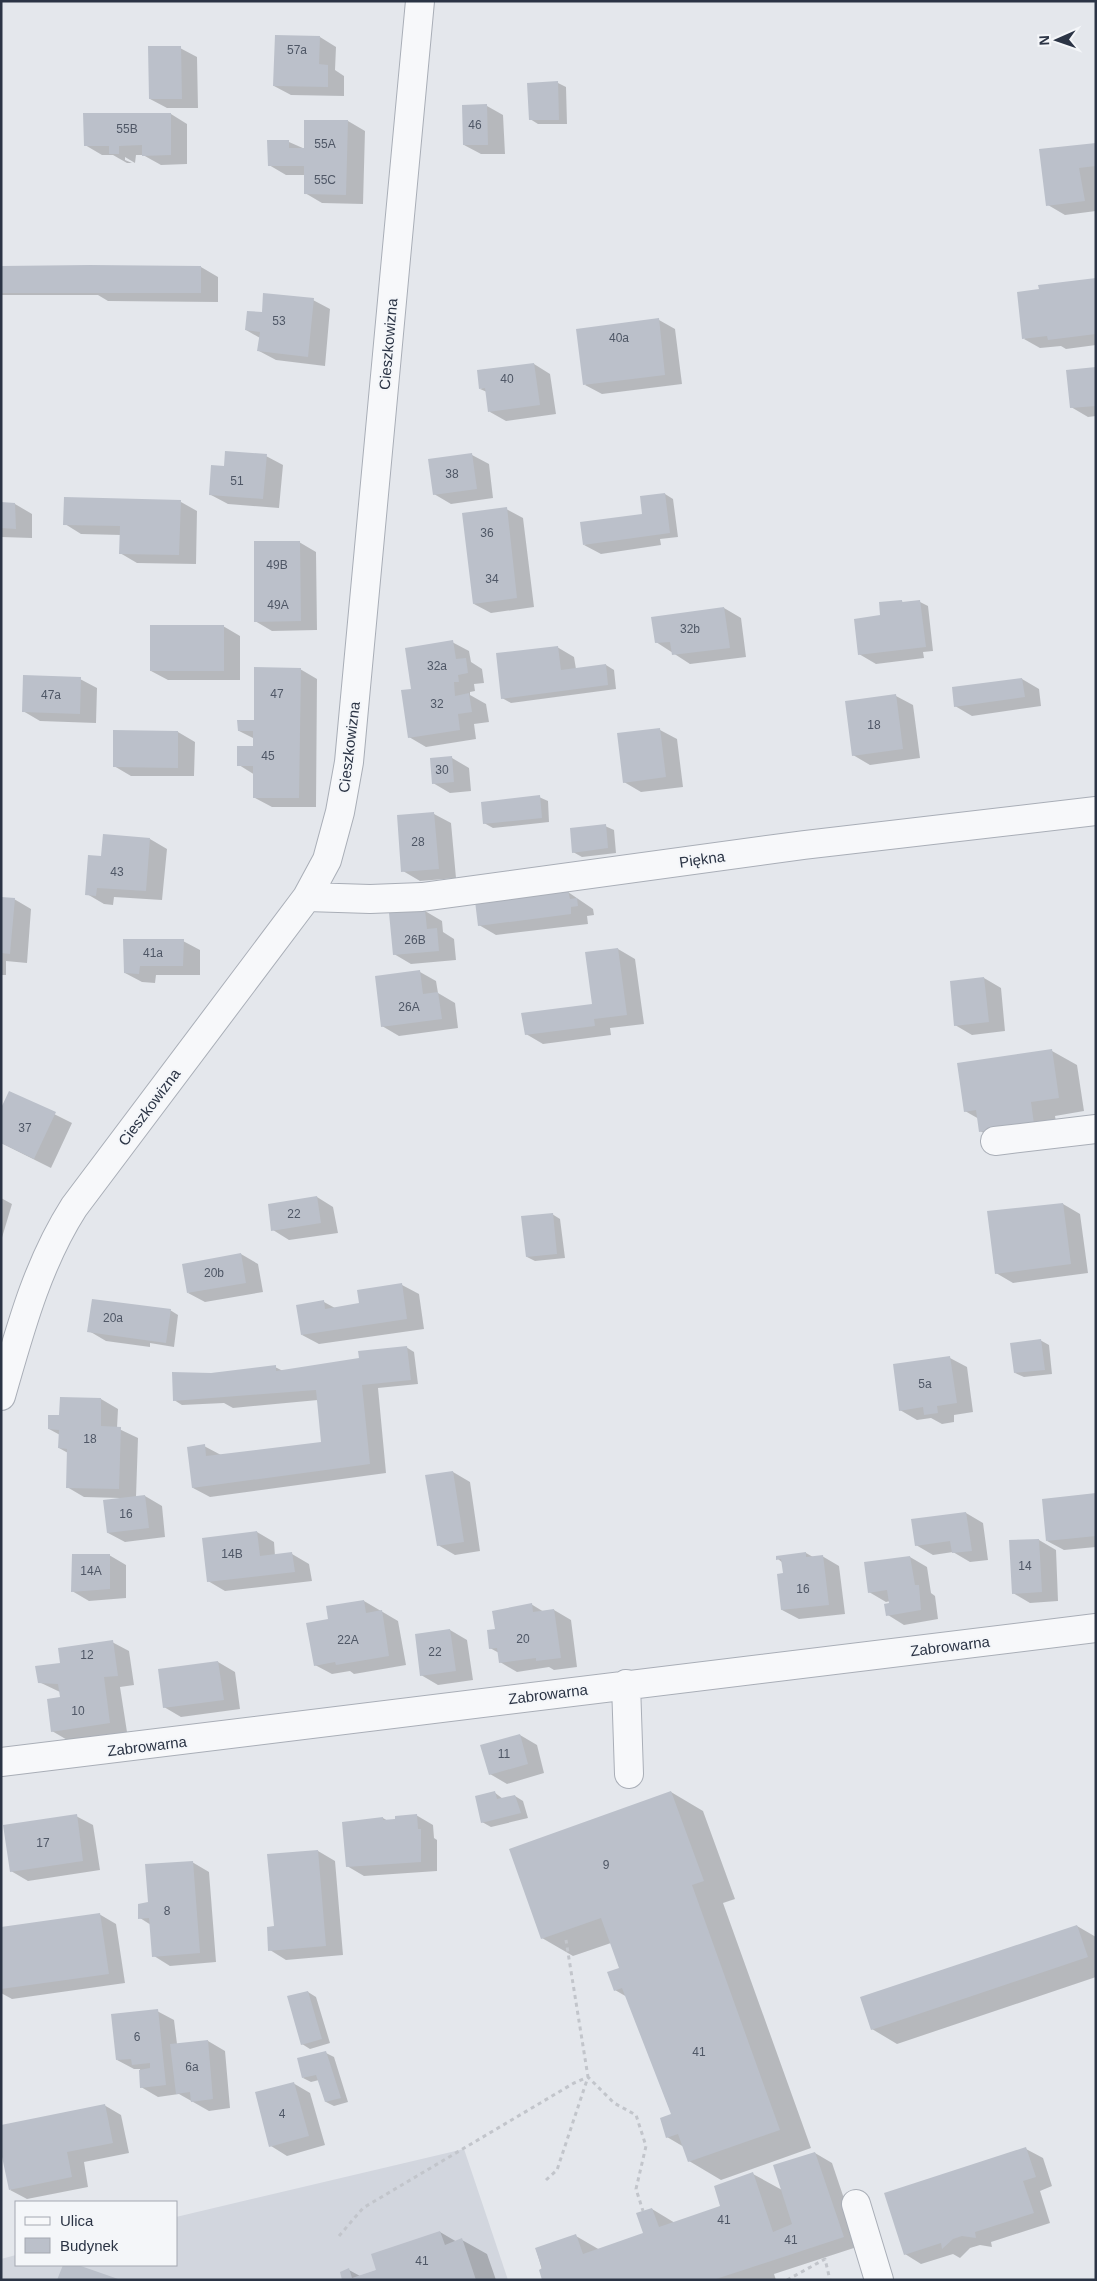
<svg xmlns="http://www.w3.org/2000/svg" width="1097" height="2281" font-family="Helvetica,sans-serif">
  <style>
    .built { fill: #d2d6de }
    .shadow { fill: #0003 }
    .building { fill: #bbc0ca }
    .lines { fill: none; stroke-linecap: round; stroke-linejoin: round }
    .minor-casing { stroke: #a9aeb7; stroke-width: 30 }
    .path { stroke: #c2c5cb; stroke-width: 3; stroke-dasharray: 4 4; stroke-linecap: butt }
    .minor { stroke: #f7f8fa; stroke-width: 28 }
    .labels { text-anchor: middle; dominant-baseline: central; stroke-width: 4; stroke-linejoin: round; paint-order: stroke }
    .number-label { font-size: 12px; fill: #4f5766 }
    .street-label { font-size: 15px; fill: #2b3445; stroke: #f4f6f9 }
  </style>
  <rect width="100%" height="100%" fill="#e4e7ec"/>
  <path class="built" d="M464 2149 508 2280H1V2259L16 2255V2265H176V2217Z"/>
  <path class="shadow" d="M320 37 336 47 335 70 344 76V96L291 95 274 86Z
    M180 48 197 57 198 108H167L150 99Z
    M558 83 566 87 567 124H538L530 119Z
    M487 106 503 115 505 154H481L464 145Z
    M171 114 187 124V164L161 165 143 155H136L135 163 125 157V160L132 163H127L113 155H102L85 145Z
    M348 121 365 131 363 204 322 203 305 193 306 175H286L269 165 289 142 305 149Z
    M1096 144V211L1065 215 1048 205Z
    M90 266 201 267 218 277V302L108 301 98 295H1V267Z
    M1096 279V345L1066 349 1061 346 1040 348 1024 339Z
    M313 300 330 309 325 366 276 360 259 351 260 338 246 330 263 314Z
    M659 320 675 329 682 384 602 394 585 385Z
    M534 364 550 374 556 414 506 421 490 412 487 392 480 389Z
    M1096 368V416L1088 417 1071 407Z
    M472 455 489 464 493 498 451 504 434 494Z
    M266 456 283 465 279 508 228 504 211 495 225 467Z
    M665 494 673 499 678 537 660 539 661 545 601 554 584 545 643 515 641 497Z
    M181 502 197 511 196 564 137 563 120 553 121 535 81 534 65 524Z
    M1 504H15L32 514V538L1 537Z
    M506 509 523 518 534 607 491 613 474 604Z
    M299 542 316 552 317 630 272 631 255 621Z
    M901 601 905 603 920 602 928 606 933 651 923 652 924 658 876 664 859 654 882 616Z
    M724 608 741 618 746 657 690 664 656 642Z
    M223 626 240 636V680H168L151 671Z
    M452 642 469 651 471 662 482 669 484 683 474 684 475 691 470 692V695L486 704 489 722 474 724 476 739 426 747 409 737 413 690Z
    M557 647 574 657 576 669 606 665 614 670 616 689 511 703 502 698Z
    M300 669 317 679 316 807H272L255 798V775L239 765 255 748V739L239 731 255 722Z
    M80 679 97 688 96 723 40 721 23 711Z
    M1022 679 1039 689 1041 706 972 716 955 706Z
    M896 696 913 705 920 758 870 765 853 755Z
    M660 730 677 739 683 787 641 792 624 782 618 734Z
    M178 732 195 742 194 776H131L114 766Z
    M452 758 469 768 471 791 450 793 433 783Z
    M539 797 548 801 549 822 493 828 484 823Z
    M434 814 451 823 456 878 420 881 403 871 398 816Z
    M605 826 614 830 616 853 582 857 573 852Z
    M150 839 167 849 162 900 114 897 113 905 104 904 87 894Z
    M568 892 593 909 594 915 587 916 588 924 496 935 479 925Z
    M1 898 14 899 31 909 27 963 6 961V975H1Z
    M425 911 442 921 443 932 454 939 456 960 411 964 394 954Z
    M183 941 200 950V975H156L155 983 142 982 125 973Z
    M618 949 635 959 644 1024 610 1028 611 1035 543 1044 526 1034 593 1005Z
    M420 972 436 981 438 993 455 1003 458 1028 399 1036 382 1026Z
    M984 978 1001 988 1005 1031 972 1035 955 1025Z
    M1052 1051 1077 1065 1084 1111 1055 1116 1059 1138 1005 1145 980 1131 979 1119 965 1111Z
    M10 1092 72 1123 51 1168 1 1143Z
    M317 1197 333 1207 338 1233 289 1240 273 1230Z
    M1 1198 12 1204 1 1241Z
    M1063 1204 1080 1214 1088 1273 1013 1283 996 1273 988 1213Z
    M552 1214 560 1219 565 1258 535 1261 527 1257Z
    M241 1254 258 1264 263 1292 205 1302 188 1293Z
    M402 1285 419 1294 424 1329 319 1344 302 1335 324 1302 335 1308 360 1304Z
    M170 1310 178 1315 174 1347 150 1343V1347L106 1341 89 1331Z
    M1040 1340 1049 1345 1052 1374 1024 1377 1015 1373Z
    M406 1347 414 1352 418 1384 378 1388 386 1473 210 1497 193 1488 204 1446 221 1455 323 1443 318 1400 233 1408 224 1403 182 1405 174 1400 211 1374 275 1367 283 1371 361 1359Z
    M950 1358 967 1367 973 1412 954 1415V1422L942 1424 931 1418 917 1420 900 1410Z
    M101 1399 118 1409 117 1428 138 1438 136 1497 145 1496 162 1506 165 1537 125 1542 108 1533 120 1498 84 1497 67 1487 68 1453 59 1448 60 1435 49 1429 61 1416Z
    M453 1472 470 1482 480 1551 455 1555 438 1545Z
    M1096 1494V1547L1064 1550 1047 1541Z
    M966 1513 983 1523 988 1560 970 1562 953 1552 933 1555 916 1545Z
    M257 1532 274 1542 275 1556 292 1554 309 1564 312 1581 225 1591 208 1581Z
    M1039 1540 1056 1550 1058 1601 1030 1603 1013 1593Z
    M806 1553 813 1557 822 1556 839 1566 845 1614 799 1619 782 1610 784 1574 783 1563 778 1559Z
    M109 1555 126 1565V1598L89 1601 72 1591Z
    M910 1557 927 1567 931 1593 935 1596 938 1619 904 1625 888 1615 890 1601 886 1602 869 1592Z
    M364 1601 398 1621 406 1665 354 1674 350 1671 332 1674 315 1665 330 1620Z
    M531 1604 544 1612 554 1610 571 1620 577 1667 554 1670 549 1667 517 1672 500 1662 499 1653 490 1648 496 1630Z
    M450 1630 467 1640 473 1680 438 1685 421 1675Z
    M112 1642 129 1651 134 1685 120 1687 127 1732 69 1741 52 1731 61 1698 60 1692 39 1682 61 1664Z
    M218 1662 235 1672 240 1709 181 1717 164 1707Z
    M520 1735 537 1745 544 1773 507 1784 490 1774Z
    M494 1792 503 1799 515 1796 523 1801 528 1818 491 1827 482 1822Z
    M671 1792 703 1811 735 1899 723 1903 811 2148 721 2180 689 2161 684 2147 667 2137 672 2115 627 1997 615 1990 620 1969 611 1943 573 1956 542 1938Z
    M416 1815 433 1825 434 1838 437 1840V1871L364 1876 347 1866 343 1823 383 1818 388 1821Z
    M76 1816 93 1825 100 1870 28 1881 11 1871Z
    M318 1851 335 1861 343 1955 286 1960 270 1950 275 1927Z
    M192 1862 209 1872 216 1962 170 1966 154 1956 151 1925 140 1918Z
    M99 1914 116 1924 125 1983 12 1999 1 1993V1928Z
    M1077 1926 1096 1937V1977L897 2044 872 2029Z
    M308 1992 316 1997 330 2043 310 2049 302 2044Z
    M157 2011 174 2020 177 2044 208 2041 225 2051 230 2108 209 2111 179 2094 158 2097 141 2087 140 2069H134L117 2060Z
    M326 2053 334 2057 348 2102 334 2106 326 2102 319 2080 311 2082 303 2078Z
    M293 2083 310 2093 325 2145 287 2156 271 2146Z
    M104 2105 121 2115 129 2153 84 2162 88 2187 27 2199 10 2190Z
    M1026 2149 1043 2158 1052 2186 1040 2191 1050 2223 991 2242 992 2247 980 2245 970 2248 960 2258 953 2254 921 2264 905 2254Z
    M815 2153 832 2163 860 2246 774 2274 776 2280H545L536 2249 576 2236 600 2250 645 2234 652 2209 675 2223 722 2207 753 2174 782 2190Z
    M440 2232 457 2242 462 2240 487 2254 496 2280H344L349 2270 360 2276 378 2270Z"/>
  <path class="building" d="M275 35 320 36 319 64 328 65V87L273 86Z
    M148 46H181L182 99H149Z
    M558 81 559 120H529L527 83Z
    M487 104 488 145H463L462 105Z
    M83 113H171V155L142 156V145L119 146V154H109V146H84Z
    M304 120H348L346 195 304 194V166H268L267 140H289V148H304Z
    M1096 143V166L1079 168 1085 201 1046 206 1039 149Z
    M90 265 201 266V293H1V266Z
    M1096 278V334L1048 340 1047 336 1022 339 1017 292 1039 289 1038 285Z
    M263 293 314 298 308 357 257 351 260 332 245 330 247 311 262 312Z
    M659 318 665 375 583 385 576 329Z
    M534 363 540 405 488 412 485 388 479 389 477 370Z
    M1096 367V406L1070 408 1066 370Z
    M225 451 267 454 263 499 209 495 211 465 224 466Z
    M472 453 477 489 433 495 428 459Z
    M665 493 670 533 583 545 580 522 642 514 640 496Z
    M64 497 181 500 179 555 119 554 120 526 63 525Z
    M1 502 15 503 16 529 1 528Z
    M507 507 517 598 473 604 462 513Z
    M254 541H300L301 621 254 622Z
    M902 600V602L920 600 926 647 858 655 854 619 880 615 879 602Z
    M724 607 730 648 672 655 670 642 655 643 651 617Z
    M150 625H224V671H150Z
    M453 640 456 659 466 658 468 673 458 675 459 682H454L455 696 469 693 472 712 458 714 460 730 408 738 401 690 411 689 405 648Z
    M558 646 561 670 606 664 608 685 501 699 496 653Z
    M254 667 301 668 299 798H253V766H237V746H253V731H238L237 720H254Z
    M23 675 81 677 80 714 22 712Z
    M1022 678 1025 697 954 707 952 687Z
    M896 694 903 749 852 756 845 701Z
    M660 728 666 777 623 783 617 733Z
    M113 730 178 731V768L113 767Z
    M452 756 454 782 432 784 430 758Z
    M540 795 542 818 483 824 481 802Z
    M434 812 439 869 401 872 397 815Z
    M606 824 608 848 572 853 570 828Z
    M103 834 150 838 146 891 97 888 96 896 85 895 88 855 101 856Z
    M568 890 570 899 577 898 578 906 571 907V914L478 926 475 901Z
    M1 897 15 898 10 954 1 953Z
    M425 910 427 929 437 928 439 951 393 955 389 913Z
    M123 939H184L183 966H140L139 974 124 973Z
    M618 948 627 1015 594 1019 595 1026 525 1035 521 1013 592 1004 585 952Z
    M420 970 423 994 438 992 442 1019 381 1027 375 976Z
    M984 977 989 1022 954 1026 950 981Z
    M1052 1049 1059 1098 1031 1102 1034 1124 979 1132 976 1110 964 1112 957 1063Z
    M9 1091 56 1112 34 1159 1 1143V1108Z
    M317 1196 321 1223 271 1231 268 1204Z
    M1063 1203 1071 1264 995 1274 987 1211Z
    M553 1213 557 1254 526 1257 521 1216Z
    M241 1253 246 1283 187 1293 182 1264Z
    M402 1283 407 1319 301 1335 296 1305 324 1300 325 1309 359 1303 357 1290Z
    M92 1299 171 1309 166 1343 87 1332Z
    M1041 1339 1045 1370 1014 1373 1010 1343Z
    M407 1346 411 1380 362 1385 370 1464 192 1488 187 1447 205 1444 206 1456 321 1442 316 1390 173 1401 172 1372 211 1373 276 1365V1371L359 1358 358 1351Z
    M950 1356 957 1403 937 1406 938 1413 924 1415 923 1407 899 1411 893 1364Z
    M60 1397 101 1398V1426L121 1427 119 1489 66 1488 67 1449 58 1448 59 1430 48 1429V1415H59Z
    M453 1471 464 1542 437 1546 425 1475Z
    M1096 1493V1536L1046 1541 1042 1499Z
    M145 1495 149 1528 107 1533 103 1500Z
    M966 1512 972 1551 952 1553 950 1541 915 1546 911 1519Z
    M257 1531 260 1556 292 1552 295 1572 207 1582 202 1538Z
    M1039 1539 1042 1592 1012 1594 1009 1540Z
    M806 1552V1557L823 1555 829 1605 781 1610 777 1574 783 1573 781 1559 776 1560V1556Z
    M72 1554H110V1589L71 1592Z
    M910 1556 915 1585H919L921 1610 886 1616 884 1604 889 1603 887 1590 868 1593 864 1562Z
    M364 1600 366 1613 382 1610 389 1656 336 1665 335 1662 314 1666 306 1623 328 1619 326 1606Z
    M532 1603 533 1612 554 1609 561 1658 536 1661V1658L499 1663 497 1648 489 1649 487 1630 495 1629 492 1611Z
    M450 1629 456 1671 420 1676 415 1634Z
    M113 1640 118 1676 104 1677 110 1723 51 1732 47 1699 60 1697 58 1684 38 1683 35 1666 60 1663 58 1648Z
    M218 1661 224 1700 163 1708 158 1669Z
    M520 1734 528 1764 489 1775 480 1745Z
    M495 1791 497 1799 515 1795 521 1813 481 1823 475 1796Z
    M671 1791 704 1881 692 1885 780 2130 688 2162 678 2134 666 2138 660 2118 671 2114 622 1988 614 1991 607 1972 619 1968 601 1918 541 1939 509 1849Z
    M77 1814 83 1861 10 1872 3 1825Z
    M417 1814 418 1829H421V1862L346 1867 342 1822 383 1817V1820L395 1819V1816Z
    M318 1850 326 1946 268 1951 267 1927 274 1926 267 1854Z
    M193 1861 200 1953 152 1957 149 1918 138 1919V1904L148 1902 145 1864Z
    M100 1913 109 1974 1 1989V1927Z
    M1077 1925 1088 1957 871 2030 860 1997Z
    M308 1991 322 2039 301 2045 287 1996Z
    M158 2009 166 2085 140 2088 139 2070 150 2068V2063L132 2065 131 2059 116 2060 111 2014Z
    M208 2040 213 2099 191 2102 190 2092 176 2094 170 2044Z
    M326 2051 341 2098 325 2102 316 2075 302 2078 297 2058Z
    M294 2082 309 2136 269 2147 255 2092Z
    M105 2104 113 2143 67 2152 72 2177 9 2190 1 2152V2125Z
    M1026 2147 1036 2177 1023 2181 1034 2213 975 2232 976 2238 962 2236 953 2239 942 2249 941 2243 904 2255 884 2193Z
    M815 2152 844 2237 713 2280H542L539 2270 542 2268 535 2248 576 2234 583 2254 643 2233 636 2213 652 2208 659 2227 720 2206 714 2186 753 2172 773 2232 792 2224 773 2165Z
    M440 2231 445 2245 462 2238 476 2280H342L340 2272 349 2268 352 2278 376 2270 371 2254Z
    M63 2265H78L121 2280H57Z"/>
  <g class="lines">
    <defs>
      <path id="minor" d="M307 897 370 899 422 897 804 845 1096 811
        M995 1141 1096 1129
        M1 1396C20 1330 37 1265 74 1207L307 897 327 860 340 812 349 762 420 1
        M626 1684 629 1774
        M1 1762 1096 1628
        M856 2204 879 2280"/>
    </defs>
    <use href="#minor" class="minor-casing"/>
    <path class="path" d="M546 2180 557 2170 588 2077 566 1940
      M339 2236 363 2208 574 2083 588 2077 614 2103 636 2115 646 2146 636 2189 643 2211
      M787 2280 825 2259 830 2280"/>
    <use href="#minor" class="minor"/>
  </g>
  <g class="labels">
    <g class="number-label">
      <text x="297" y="50">57a</text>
      <text x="475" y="125">46</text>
      <text x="127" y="129">55B</text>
      <text x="325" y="144">55A</text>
      <text x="325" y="180">55C</text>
      <text x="279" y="321">53</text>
      <text x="619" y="338">40a</text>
      <text x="507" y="379">40</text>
      <text x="452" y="474">38</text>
      <text x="237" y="481">51</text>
      <text x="487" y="533">36</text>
      <text x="277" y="565">49B</text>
      <text x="492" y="579">34</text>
      <text x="278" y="605">49A</text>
      <text x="690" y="629">32b</text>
      <text x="437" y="666">32a</text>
      <text x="277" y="694">47</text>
      <text x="51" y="695">47a</text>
      <text x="437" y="704">32</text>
      <text x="874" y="725">18</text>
      <text x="268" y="756">45</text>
      <text x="442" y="770">30</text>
      <text x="418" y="842">28</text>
      <text x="117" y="872">43</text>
      <text x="415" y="940">26B</text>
      <text x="153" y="953">41a</text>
      <text x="409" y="1007">26A</text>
      <text x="25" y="1128">37</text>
      <text x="294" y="1214">22</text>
      <text x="214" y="1273">20b</text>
      <text x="113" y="1318">20a</text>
      <text x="925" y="1384">5a</text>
      <text x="90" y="1439">18</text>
      <text x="126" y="1514">16</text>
      <text x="232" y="1554">14B</text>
      <text x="1025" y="1566">14</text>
      <text x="91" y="1571">14A</text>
      <text x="803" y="1589">16</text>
      <text x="523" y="1639">20</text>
      <text x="348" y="1640">22A</text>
      <text x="435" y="1652">22</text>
      <text x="87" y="1655">12</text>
      <text x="78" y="1711">10</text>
      <text x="504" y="1754">11</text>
      <text x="43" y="1843">17</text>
      <text x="606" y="1865">9</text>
      <text x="167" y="1911">8</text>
      <text x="137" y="2037">6</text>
      <text x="699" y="2052">41</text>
      <text x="192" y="2067">6a</text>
      <text x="282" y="2114">4</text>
      <text x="724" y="2220">41</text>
      <text x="791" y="2240">41</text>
      <text x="422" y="2261">41</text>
    </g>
    <g class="street-label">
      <text transform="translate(388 344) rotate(-85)">Cieszkowizna</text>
      <text transform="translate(349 747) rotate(-83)">Cieszkowizna</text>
      <text transform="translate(702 859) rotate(-8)">Piękna</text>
      <text transform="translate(149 1107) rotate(-53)">Cieszkowizna</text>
      <text transform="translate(950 1646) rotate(-7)">Zabrowarna</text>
      <text transform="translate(548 1694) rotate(-7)">Zabrowarna</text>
      <text transform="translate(147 1746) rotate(-7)">Zabrowarna</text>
    </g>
  </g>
  <rect width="1097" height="2281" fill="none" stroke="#2b3445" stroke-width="5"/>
  <rect x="15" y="2201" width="162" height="65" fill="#f4f6f9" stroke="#a4a8b1"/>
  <rect x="25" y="2217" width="25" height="8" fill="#f7f8fa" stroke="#a4a8b1"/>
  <text x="60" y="2226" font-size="15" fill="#2b3445">Ulica</text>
  <rect x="25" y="2238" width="25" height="15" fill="#bbc0ca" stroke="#a4a8b1"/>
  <text x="60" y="2251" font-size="15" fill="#2b3445">Budynek</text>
  <g transform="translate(1057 40) rotate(268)" stroke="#f4f6f9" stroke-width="4" paint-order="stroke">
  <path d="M0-4L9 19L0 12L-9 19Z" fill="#2b3445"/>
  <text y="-8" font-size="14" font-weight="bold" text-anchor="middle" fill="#2b3445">N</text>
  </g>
</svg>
